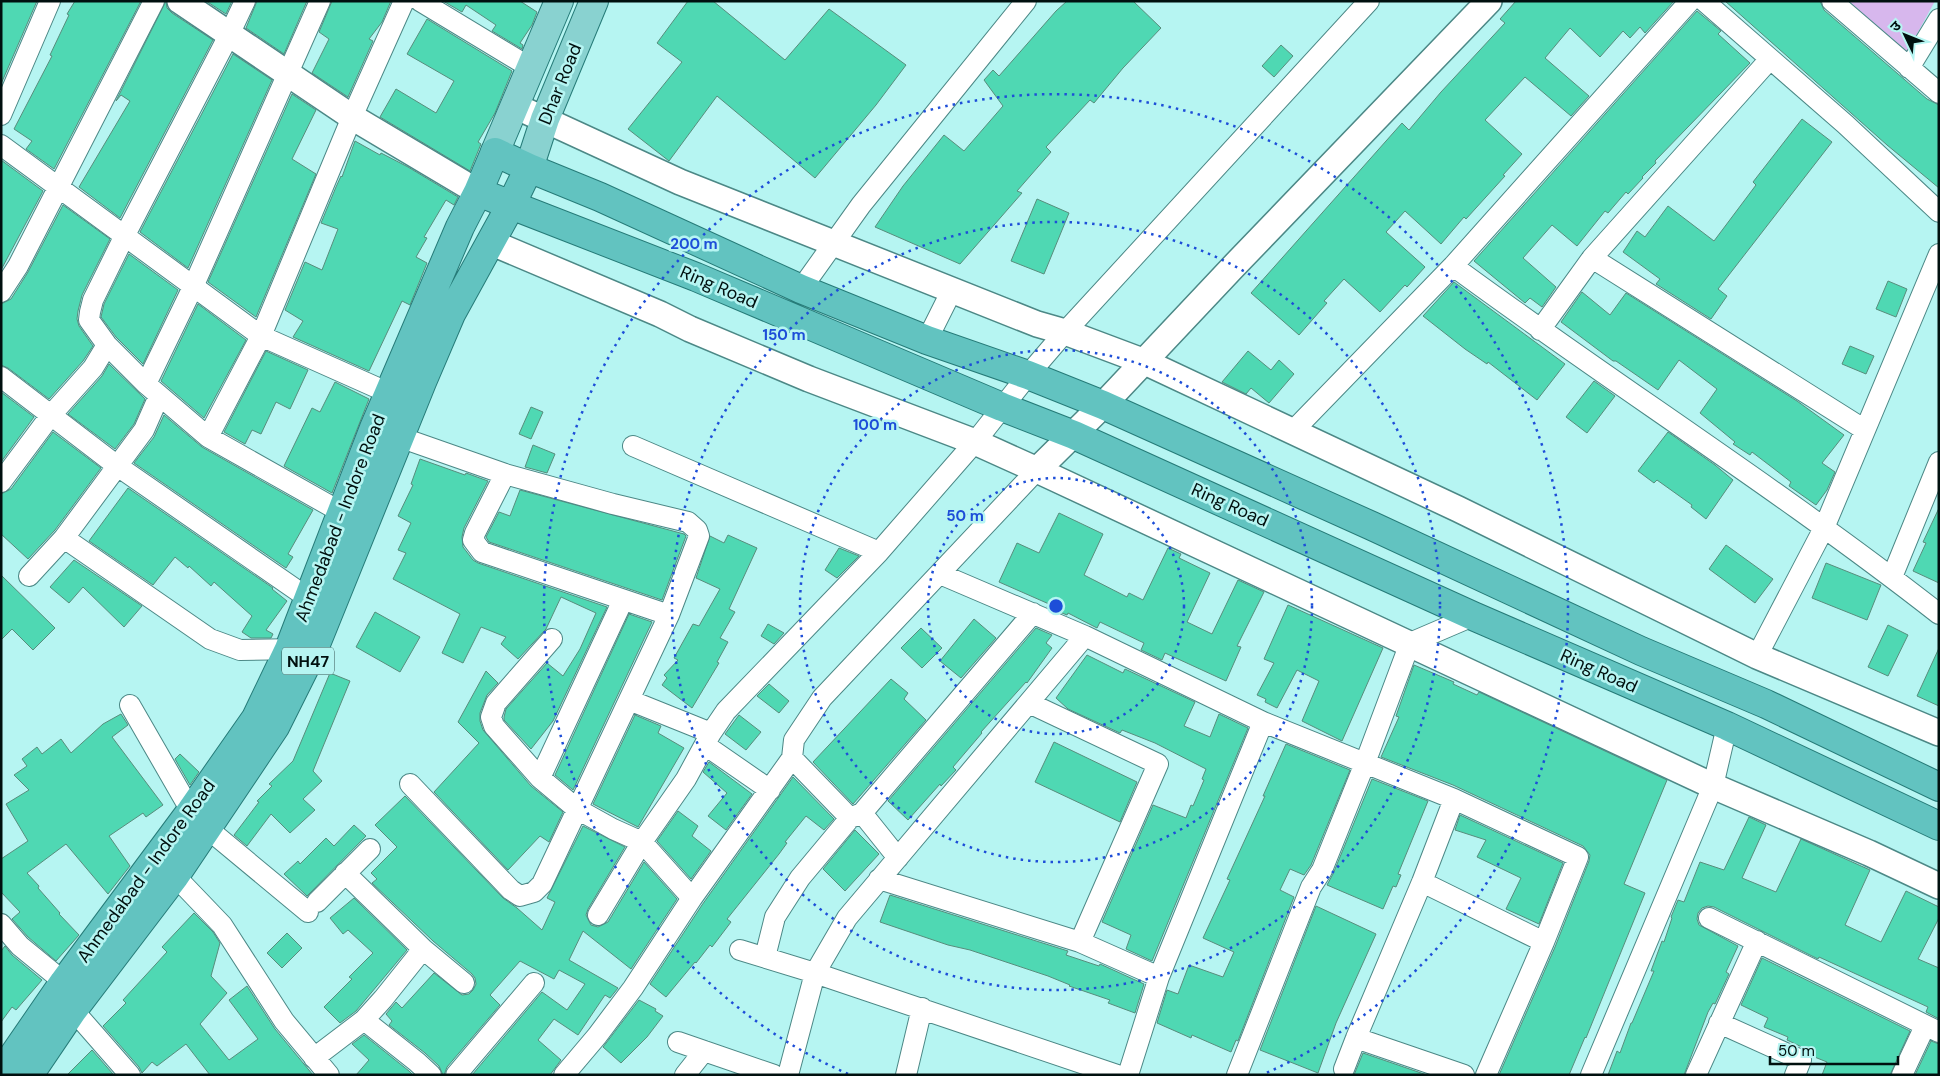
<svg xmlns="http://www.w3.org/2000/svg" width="1940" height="1076" font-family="'DM Sans','Noto Sans Devanagari',sans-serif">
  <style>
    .green { fill: #d7b7ed }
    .building { fill: #4fd8b3; stroke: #578d7c }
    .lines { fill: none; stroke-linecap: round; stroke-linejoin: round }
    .minor-casing { stroke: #4c8886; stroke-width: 22 }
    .tertiary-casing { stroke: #4c8886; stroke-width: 28 }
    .primary-casing { stroke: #267b78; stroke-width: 30 }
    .trunk-casing { stroke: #267b78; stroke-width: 30 }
    .minor { stroke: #fff; stroke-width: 20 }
    .tertiary { stroke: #fff; stroke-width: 25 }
    .primary { stroke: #89d2d0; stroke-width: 28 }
    .trunk { stroke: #62c3c0; stroke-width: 28 }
    .ring { fill: none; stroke: #1d4ed8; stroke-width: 2.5; stroke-dasharray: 2.5 5 }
    .labels { text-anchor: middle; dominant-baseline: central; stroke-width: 5; stroke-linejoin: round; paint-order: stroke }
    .shield { fill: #b6f5f2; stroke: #375553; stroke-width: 1 }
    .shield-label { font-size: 16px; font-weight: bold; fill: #00100f }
    .street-label { font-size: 18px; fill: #00100f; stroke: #b6f5f2 }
    .centre { fill: #1d4ed8; stroke: #b6f5f2; stroke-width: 2.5 }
    .ring-label { font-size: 15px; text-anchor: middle; font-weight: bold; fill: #1d4ed8; stroke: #b6f5f2; stroke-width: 5; stroke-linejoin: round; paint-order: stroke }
  </style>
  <rect width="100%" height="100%" fill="#b6f5f2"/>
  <path class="green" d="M1846 1H1935L1906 54Z"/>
  <path class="building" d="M1 1H37L1 84Z
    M75 1H141L54 169 26 149 32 141 14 129 52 56 50 55 69 15 67 14Z
    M166 1 167 8 172 13 213 40 120 218 79 187 130 101 121 95 116 101Z
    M206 1H232L226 14Z
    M257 1H307L284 54 246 28Z
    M332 1H391L382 22 369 39 373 41 348 97 312 73 329 39 319 32Z
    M443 1H520L537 12 532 25 520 43 523 45 522 49 492 31 496 25 466 5 462 12Z
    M688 1H713L785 60 829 9 906 65 876 105 815 178 717 96 669 161 628 129 682 62 657 43Z
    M1067 1H1133L1161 28 1123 68 1094 103 1090 100 1046 147 1051 152 1017 191 1022 193 960 264 875 227 903 186 944 135 964 151 1003 106 984 80 993 70 999 76 1056 11Z
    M1516 1H1674L1645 33 1640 27 1630 38 1623 31 1600 57 1570 28 1545 58 1589 96 1571 116 1525 77 1485 120 1522 154 1503 175 1505 176 1466 219 1464 217 1441 244 1405 211 1386 232 1425 267 1407 287 1405 285 1380 312 1344 279 1324 301 1327 303 1299 335 1251 293 1402 123 1409 130 1441 92 1505 23 1500 19Z
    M1725 1H1820L1824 10 1927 99 1939 105V188L1887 145Z
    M1697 11 1721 31 1718 34 1750 63 1655 161 1656 163 1642 177 1643 178 1628 194 1626 192 1608 213 1605 211 1577 246 1552 225 1523 258 1556 287 1542 307 1530 298 1525 303 1474 261Z
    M427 19 512 71 495 113 478 142 481 144 470 171 380 117 396 89 436 113 454 81 407 54Z
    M1281 45 1293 56 1274 77 1262 66Z
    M233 54 272 80 188 268 140 232Z
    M292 94 316 110 292 159 316 174 256 317 208 282Z
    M1802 119 1832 142 1718 289 1727 296 1711 319 1656 284 1660 279 1623 252 1637 231 1645 237 1668 206 1714 241 1756 185 1753 182Z
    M355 141 380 155 381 153 408 167 458 197 454 205 446 200 424 237 427 238 416 257 427 263 410 305 402 301 369 371 293 337 303 321 285 310 305 262 322 270 338 229 321 223 336 187 341 176 342 177Z
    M1 160 43 191 1 270Z
    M1037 199 1069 213 1044 274 1011 261Z
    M63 205 110 239 82 295 78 311 77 319 79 326 93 346 83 361 49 399 8 368 1 365V304L11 299 28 272Z
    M129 254 178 290 143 364 116 337 101 317 104 304Z
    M1888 281 1907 289 1896 317 1876 309Z
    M1454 282 1565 364 1537 400 1488 362 1487 364 1465 349 1423 316Z
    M1582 292 1610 315 1626 293 1797 401 1844 435 1822 463 1835 472 1827 490 1816 505 1789 486 1791 482 1773 468 1752 452 1750 455 1733 444 1735 442 1700 413 1717 389 1679 360 1658 390 1616 361H1613L1561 322Z
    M198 304 246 340 204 418 161 381Z
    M1850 346 1874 356 1866 374 1842 364Z
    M266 351 308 370 290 409 276 402 261 434 252 430 245 444 224 432Z
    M1248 351 1271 370 1279 360 1294 374 1269 403 1251 388 1246 394 1222 382Z
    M109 364 145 399 134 424 115 449 68 414 102 376Z
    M1594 381 1615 396 1587 433 1566 417Z
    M335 382 369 399 332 493 284 466 312 408 320 412Z
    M1 392 34 417 1 462Z
    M531 407 543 412 531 439 519 434Z
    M164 415 202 447 313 510 288 554 293 557 286 568 134 463 154 437Z
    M53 432 101 468 55 530 28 559 1 534V494L11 489Z
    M1668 432 1715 465 1733 480 1706 519 1691 507 1692 505 1657 480 1654 483 1638 471Z
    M533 445 555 454 547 473 525 467Z
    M420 459 465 475 466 473 488 481 464 528 462 537 463 547 473 560 478 563 607 607 553 721 531 749 504 720V717L506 709 547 663 563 676 580 649 596 613 561 597 546 629 518 659 501 644 506 637 481 627 463 663 442 653 460 614 393 579 406 553 398 550 411 523 398 516 413 485 411 484Z
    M128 488 273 588 272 589 287 601 266 630 273 634 271 638H251L242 632 252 616 214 582 211 586 189 566 188 568 175 557 153 585 89 541Z
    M520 490 684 534 686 536 662 600 489 542 486 537 499 512 510 516Z
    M1939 508V583L1913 571 1926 543 1923 542Z
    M1059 513 1103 534 1084 575 1127 597 1129 593 1143 600 1168 548 1181 554 1179 558 1210 573 1187 622 1212 634 1238 580 1264 592 1237 646 1241 647 1226 681 1165 653 1162 660 1141 650 1144 643 1100 622 1097 628 1068 613 1067 615 1047 607 1049 604 999 582 1017 543 1039 553Z
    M728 535 757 548 729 609 735 612 720 638 728 642 717 662 719 663 692 708 662 685 667 678 664 675 678 660 674 658 693 624 699 626 720 589 696 578 710 536 724 543Z
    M1726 545 1773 579 1755 603 1709 569Z
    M839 548 859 556 837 578 825 570Z
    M74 560 142 606 124 627 83 587 69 603 50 587Z
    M1826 563 1881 585 1867 620 1812 598Z
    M1 575 55 628 33 650 12 629 1 640Z
    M1288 605 1383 648 1342 741 1302 721 1319 681 1297 670 1277 708 1265 702 1266 699 1257 695 1274 663 1264 659Z
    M375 612 420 637 400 672 356 647Z
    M629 614 652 622 573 790 555 775Z
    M974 619 996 638 961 678 940 661Z
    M768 624 784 633 774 644 761 636Z
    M1888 625 1908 635 1888 676 1868 667Z
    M921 628 942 648 922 668 901 648Z
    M1036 628 1052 635 1046 643 1052 648 1027 683 1026 682 981 732 982 733 953 767 956 770 941 786 940 784 908 820 888 801Z
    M1939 648V706L1917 696Z
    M1087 655 1123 673 1125 669 1195 702 1184 726 1210 737 1219 714 1248 728 1152 961 1126 949 1131 935 1102 922 1153 805 1186 818 1191 805 1193 806 1204 780 1202 779 1206 769 1155 743 1122 730 1120 733 1068 709 1056 698Z
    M1414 665 1454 682 1453 684 1477 695 1479 692 1667 780 1624 884 1645 893 1586 1038 1585 1037 1569 1075H1499L1555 947 1589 861 1590 855 1583 846 1453 785 1381 757 1399 717 1396 716Z
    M486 671 498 683 487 695 480 713V721L483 730 531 786 563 812 549 842 540 836 508 870 434 792 479 743 458 722Z
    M330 673 350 681 313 771 322 781 303 799 315 810 290 833 271 814 247 846 234 835 259 802 257 801 272 786 269 784 293 761Z
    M891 679 908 693 904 699 926 720 853 804 813 762Z
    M769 684 789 701 779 713 757 696Z
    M121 714 128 725 112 737 163 805 146 817 143 813 109 836 130 866 108 894 66 844 27 873 39 886 38 888 60 913 59 914 79 935 56 961 28 937 12 919 20 912 1 892V859L28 841 6 804 29 790 14 775 27 766 22 759 37 747 42 754 61 739 71 753 103 724Z
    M635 715 661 726 658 733 684 748 638 827 593 804Z
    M739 715 761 732 746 750 725 734Z
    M1054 742 1137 782 1120 822 1035 782Z
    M1286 744 1350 770 1311 865 1304 875 1290 869 1280 890 1294 897 1238 1041 1236 1040 1231 1052 1192 1035 1191 1038 1157 1023 1167 990 1178 994 1189 965 1223 977 1234 952 1203 938 1230 880 1227 879 1265 796H1263Z
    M180 754 199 772 190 785 175 759Z
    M709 762 752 794 726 830 708 816 727 793 703 772Z
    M793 777 834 819 824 830 806 816 785 842 787 843 779 854 727 919 731 922 712 947 710 945 696 963 695 962 666 997 650 984 702 905Z
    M1372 779 1428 801 1398 874 1401 875 1396 887 1393 886 1383 909 1327 885 1333 874Z
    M405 796 503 898 517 908 542 930 555 902 547 898 583 826 625 847 588 909 586 915 591 925 598 927 608 922 644 862 677 899 631 969 583 931 569 960 618 988 610 998 605 995 578 1035 554 1019 538 1040 561 1060 550 1075H472L542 992 567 1010 585 984 559 970 554 979 520 961 490 995 500 1005 447 1067 444 1075H443L439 1066 425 1053 389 1025 392 1021 386 1014 396 1002 402 1008 434 973 462 995 469 994 473 990 476 984 475 978 472 974 433 941 372 883 377 879 371 873 397 847 375 825Z
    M678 811 698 826 692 836 711 851 691 879 657 841Z
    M1460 815 1563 863 1539 924 1506 909 1521 878 1477 857 1486 840 1455 830Z
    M1749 817 1766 825 1742 878 1776 892 1801 839 1870 870 1845 925 1881 942 1906 891 1939 907V918L1918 959 1939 968V1019L1926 1012 1928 1007 1819 957 1818 959 1714 907 1708 906 1702 908 1698 913 1697 919 1699 925 1738 946 1726 972 1729 974 1715 1004 1713 1003 1708 1012 1684 1075H1608L1617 1051 1620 1053 1631 1023H1632L1654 971H1651L1662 941 1664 942 1672 918 1671 917 1678 900 1684 902 1700 862 1724 870Z
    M354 825 366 836 307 896 284 874 298 861 300 864 326 838 334 846Z
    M855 830 879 854 845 891 823 869Z
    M890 895 1068 951 1066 955 1099 966 1100 964 1144 984 1135 1013 1108 1003 1110 1000 1069 986 1070 985 1048 976 970 950 948 945 880 922Z
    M354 898 407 950 356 1011 340 1023 324 1007 352 979 349 977 373 953 348 930 343 934 330 918Z
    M1316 906 1376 934 1336 1023 1318 1073 1260 1050Z
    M194 913 213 932 220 943 211 976 227 993 200 1024 229 1060 258 1039 229 1000 247 986 275 1029 313 1075H210L186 1044 157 1066 152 1062 142 1073 139 1067 103 1026 126 1003 123 1000 167 952 162 947Z
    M287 933 302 948 282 968 267 953Z
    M5 946 12 955 42 980 16 1010 12 1007 1 1022V951Z
    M1762 958 1910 1031 1890 1075H1822L1827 1062 1812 1056 1806 1049 1787 1040 1788 1037 1764 1027 1768 1018 1741 1005Z
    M639 1000 656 1009 655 1011 663 1016 647 1037 621 1063 603 1047Z
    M364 1035 409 1071 413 1075H356L369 1060 352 1044Z
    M1931 1041 1939 1044V1075H1915Z
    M92 1050 113 1074 67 1075Z
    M1363 1053 1427 1075H1354Z"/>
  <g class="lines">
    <defs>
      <path id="minor" d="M245 1 229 35 125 235 93 300 90 312 89 320 107 345 146 384 208 437 341 512
        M420 1 531 68
        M1704 1 1845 124 1939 212
        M1832 1 1939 93
        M1909 68 1939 19
        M1 115 50 1
        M1 145 261 336 389 393
        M1592 258 1770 59
        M1453 266C1613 384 1782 491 1939 614
        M801 289 861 205 1026 1
        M1 292 18 266 154 1
        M1540 330 1592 258 1865 430
        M927 340 952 290
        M1 377 116 465 308 598
        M146 384 193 287 320 1
        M1292 432 1453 266 1690 1
        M388 433 505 474 613 504 688 522 697 530 699 536 669 615 542 884 534 892 520 896 511 890 410 784
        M208 437 261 336 352 117 404 1
        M633 446 879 552
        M505 474 475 533 473 540 482 552 669 615
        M1 482 51 415 93 368 107 345
        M64 538 210 639 240 650 301 649
        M940 574 1085 636 1263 722 1454 799 1578 857 1544 942 1486 1075
        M29 576 64 538 144 430 159 396
        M1892 577 1939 462
        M1085 636 847 918 815 973 1117 1075
        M552 639 496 703 491 717 494 726 540 778 577 809 613 829 642 842 692 898
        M1757 656 1824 528 1939 254
        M629 700 711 733
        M1029 703 1158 764 1080 942
        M130 705 191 811
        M705 745 770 790
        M792 758 850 818 862 813 898 858
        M540 778 623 600
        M862 813 1033 613
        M208 829 308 912
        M345 873 423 949 464 983
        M175 876 222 925 284 1021 329 1075
        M879 879 1080 942 1159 977
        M1422 882 1544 942
        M317 902 370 849
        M598 915 642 842 686 779 711 733 726 711 879 552 975 442 1028 375 1065 332 1369 1
        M1709 918 1939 1032
        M1 924 20 946 64 982
        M740 950 815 973 788 1075
        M765 957 775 917 800 878 850 818
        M73 1010 130 1075
        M364 1020 417 1062 431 1075
        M1719 1023 1801 1060 1795 1075
        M1356 1038 1464 1075
        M678 1042 774 1075
        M314 1058 364 1020 383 999 423 949
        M1344 1069 1356 1038 1422 882 1454 799
        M456 1075 534 983
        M564 1075 597 1036 633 988 692 898 792 758 794 740 822 698 1037 470
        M685 1075 704 1051
        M906 1075 922 1008
        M1128 1075 1159 977 1263 722
        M1237 1075 1311 887 1322 870 1365 763 1410 643 1473 616
        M1591 1075 1713 786 1727 726
        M1696 1075 1757 941
        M1902 1075 1925 1026"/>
      <path id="tertiary" d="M180 1 352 117 478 192
        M515 106 680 182 1037 324 1065 332 1145 362 1458 509 1757 656 1939 733
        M490 242 660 314 690 329 809 379 975 442 1037 470 1713 786 1869 853 1939 886
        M1037 470 1103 405 1233 267 1489 1"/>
      <path id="primary" d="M495 152 559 1
        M529 168 545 119 594 1"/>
      <path id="trunk" d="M529 168 600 197 801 289 927 340 1028 375 1103 405 1372 526 1641 651 1766 704 1939 787
        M3 1075 11 1059 64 982 191 811 256 718 289 649 374 428 460 227 478 192 495 152 529 168 511 205 478 192
        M29 1075 73 1010 175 876 275 727 314 649 422 382 451 314 511 205 696 277 1002 407 1074 435 1473 616 1727 726 1939 826"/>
    </defs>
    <use href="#minor" class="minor-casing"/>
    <use href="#tertiary" class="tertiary-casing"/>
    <use href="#primary" class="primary-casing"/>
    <use href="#trunk" class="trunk-casing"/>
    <use href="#minor" class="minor"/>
    <use href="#tertiary" class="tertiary"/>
    <use href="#primary" class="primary"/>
    <use href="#trunk" class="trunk"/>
  </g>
  <g class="ring">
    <circle cx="1056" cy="606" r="128"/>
    <circle cx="1056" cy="606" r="256"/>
    <circle cx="1056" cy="606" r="384"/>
    <path d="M848 1074A512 512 0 1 1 1264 1074"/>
  </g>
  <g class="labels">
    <rect class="shield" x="282" y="647.5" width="52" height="27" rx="4"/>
    <g class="shield-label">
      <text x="308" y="661">NH47</text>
    </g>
    <g class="street-label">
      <text transform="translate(560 84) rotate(-68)">Dhar Road</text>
      <text transform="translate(719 287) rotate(23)">Ring Road</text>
      <text transform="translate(1230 505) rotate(24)">Ring Road</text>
      <text transform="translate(340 518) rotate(-69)">Ahmedabad - Indore Road</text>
      <text transform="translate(1599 671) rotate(24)">Ring Road</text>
      <text transform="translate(146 871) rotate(-54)">Ahmedabad - Indore Road</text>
    </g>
  </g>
  <circle cx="1056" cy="606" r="8" class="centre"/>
  <g class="ring-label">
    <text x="694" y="249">200 m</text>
    <text x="784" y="340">150 m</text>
    <text x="875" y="430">100 m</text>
    <text x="965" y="521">50 m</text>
  </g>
  <rect width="1940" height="1076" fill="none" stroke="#00100f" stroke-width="5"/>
  <g transform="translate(1905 35) rotate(313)" stroke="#b6f5f2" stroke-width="4" paint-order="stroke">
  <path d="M0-4L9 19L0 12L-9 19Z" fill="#00100f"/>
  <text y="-8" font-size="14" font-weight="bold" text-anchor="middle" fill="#00100f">उ</text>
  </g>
  <path d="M1770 1056v8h128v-8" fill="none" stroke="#00100f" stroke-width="2.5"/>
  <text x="1778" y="1056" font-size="15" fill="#00100f" stroke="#b6f5f2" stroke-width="4" paint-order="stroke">50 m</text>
</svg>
